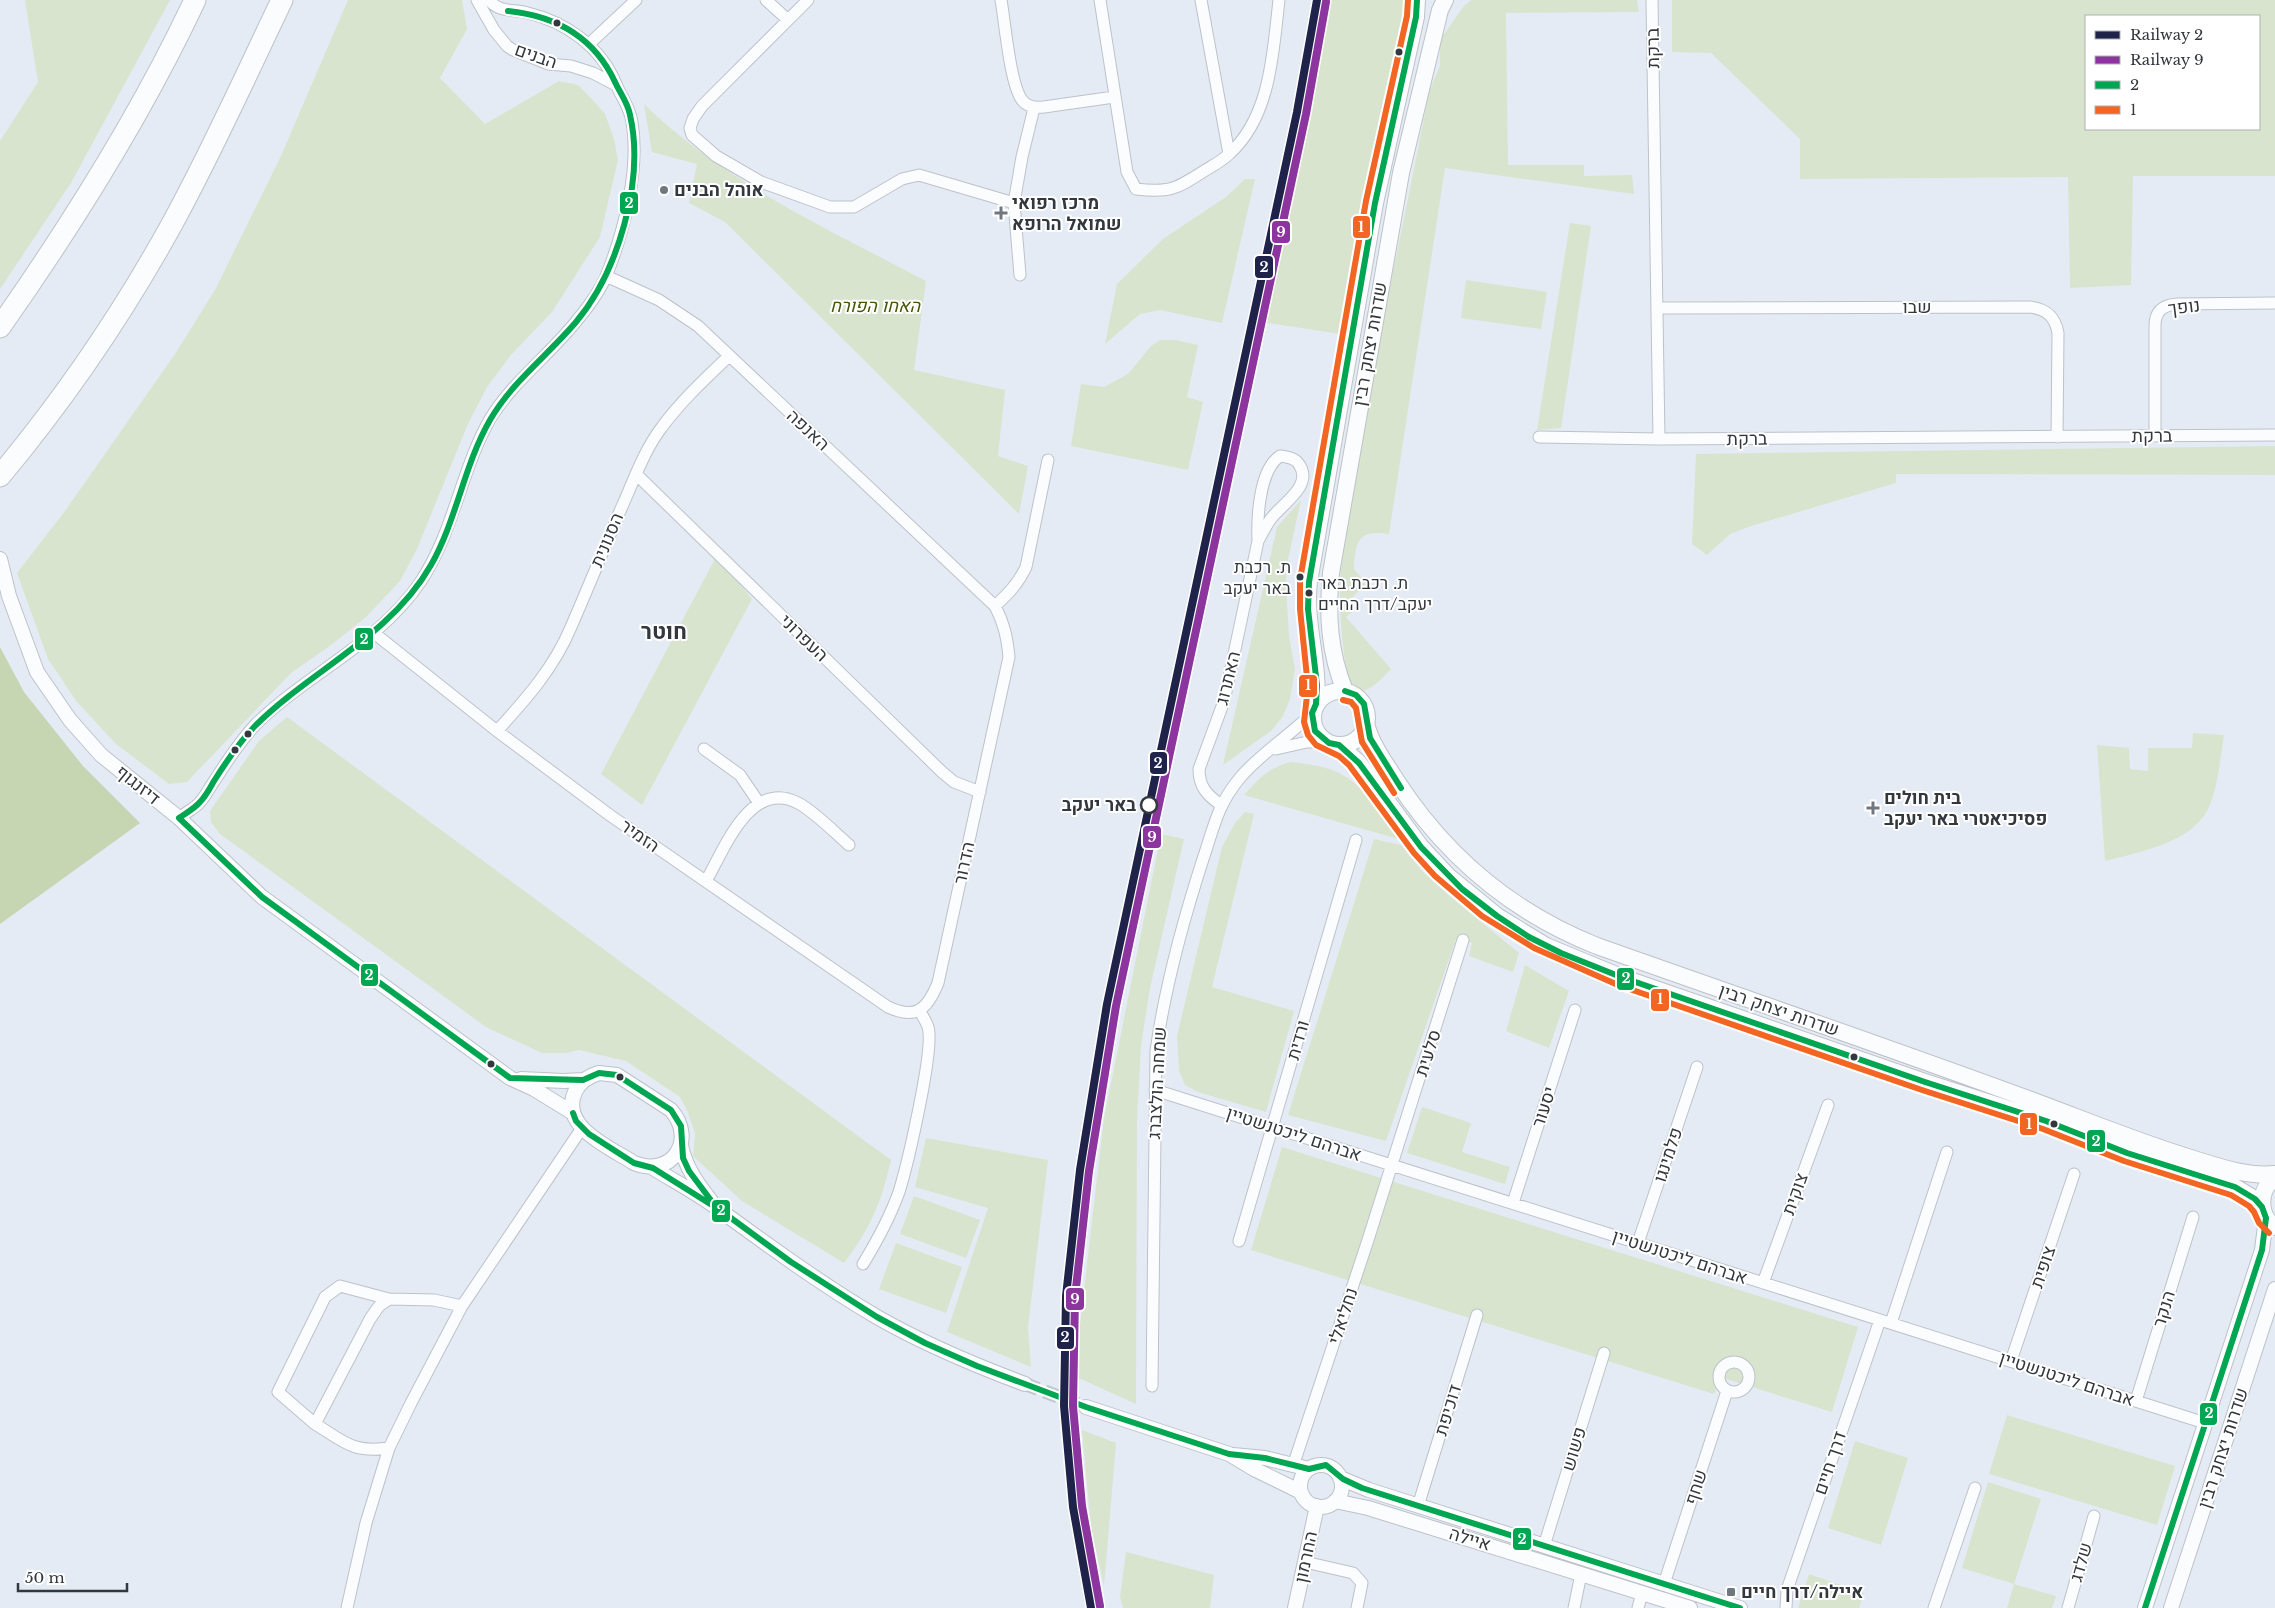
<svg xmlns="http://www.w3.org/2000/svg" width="2275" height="1608" font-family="'Libre Baskerville',Heebo,serif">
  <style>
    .green { fill: #d8e4ce; fill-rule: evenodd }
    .forest { fill: #c6d6b3 }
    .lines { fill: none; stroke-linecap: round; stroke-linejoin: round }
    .tertiary-tunnel { stroke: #c1c7d0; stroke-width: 14; stroke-dasharray: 14 7; stroke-linecap: butt }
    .minor-casing { stroke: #bdc2c9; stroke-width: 13 }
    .tertiary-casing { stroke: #bdc2c9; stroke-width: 16 }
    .secondary-casing { stroke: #bdc2c9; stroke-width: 18 }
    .motorway-casing { stroke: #bdc2c9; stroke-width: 23 }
    .minor { stroke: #fbfcfd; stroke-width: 11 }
    .tertiary { stroke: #fbfcfd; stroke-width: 14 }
    .secondary { stroke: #fbfcfd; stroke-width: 16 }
    .motorway { stroke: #fbfcfd; stroke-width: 21 }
    .bus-1-casing { stroke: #fff; stroke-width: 10 }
    .bus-2-casing { stroke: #fff; stroke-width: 10 }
    .bus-1 { stroke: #00a651; stroke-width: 6 }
    .bus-2 { stroke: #f26522; stroke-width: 6 }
    .rail-1-casing { stroke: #fff; stroke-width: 11 }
    .rail-2-casing { stroke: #fff; stroke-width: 11 }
    .rail-1 { stroke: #1f234a; stroke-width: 8 }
    .rail-2 { stroke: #8d359f; stroke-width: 8 }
    .bus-dot { fill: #33383e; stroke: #fff; stroke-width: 2 }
    .poi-dot { fill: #71777e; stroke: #fff; stroke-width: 2 }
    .stop-dot { fill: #fff; stroke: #33383e; stroke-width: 2.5 }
    .labels { text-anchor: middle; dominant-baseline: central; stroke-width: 4; stroke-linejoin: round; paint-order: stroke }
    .bus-label { font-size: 17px; fill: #33383e; stroke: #fff; text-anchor: end }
    .street-label { font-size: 18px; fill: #33383e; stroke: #fff }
    .poi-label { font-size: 18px; font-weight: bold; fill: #33383e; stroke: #fff; text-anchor: start }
    .park-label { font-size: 18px; font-style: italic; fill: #445704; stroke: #fff }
    .stop-label { font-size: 18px; font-weight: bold; fill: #33383e; stroke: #fff; text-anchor: end }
    .district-label { font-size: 22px; font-weight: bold; fill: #33383e; stroke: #fff }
    .line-badge { stroke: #fff; stroke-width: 2 }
    .badge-label { font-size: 14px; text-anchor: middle; font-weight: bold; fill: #fff }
  </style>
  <rect width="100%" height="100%" fill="#e5ebf4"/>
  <path class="green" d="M25 0H170L71 183 0 289V141L38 82Z
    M348 0H462L467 29 440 78 485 124 559 81 578 85 592 99 605 114 614 139 618 160 600 237 552 312 511 355 487 387 467 426 417 549 400 581 366 617 331 645 291 673 187 782 169 784 116 744 77 702 48 659 17 573 65 511 175 354 215 290 281 156Z
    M1329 0H1409C1410 36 1395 69 1387 103 1370 180 1354 257 1340 334L1262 322 1314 85Z
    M1471 0H1637L1639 12 1506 13 1508 165H1584V176L1632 175 1634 194 1445 168 1389 534C1359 529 1355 541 1354 569L1367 584 1349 600 1356 609 1346 617 1391 669C1381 679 1373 690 1358 692L1350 686C1325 577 1352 469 1374 361 1393 272 1412 182 1429 92L1440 66V40L1463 7Z
    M1672 0H2275V176H2133L2131 285 2070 288 2068 177 1800 179V139L1711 53 1672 52ZM2259 16V129H2086V16Z
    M644 104C724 182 828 229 926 281L914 370 1005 390 998 456 1028 466 1019 514 725 222 689 203 697 164 652 152Z
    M1245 179H1255L1222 323 1160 310 1140 314 1105 344 1117 284 1163 239 1226 197Z
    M1570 223 1591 226 1561 428 1537 430Z
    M1466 280 1547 292 1541 329 1461 318Z
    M1160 340H1176L1198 345 1187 397 1203 402 1188 470 1071 446 1081 384 1104 387 1128 374 1151 346Z
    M2275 446V475L1896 474V483L1751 526 1730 534 1707 555 1692 544 1696 454Z
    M1301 500 1287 564 1286 585 1289 636 1295 669 1290 699 1283 716 1271 731 1223 765 1277 527Z
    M717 555 752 599 642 805 601 774Z
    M287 717 891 1160C881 1204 871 1227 844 1263L742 1201 693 1156 695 1133 687 1110 680 1097 626 1061 579 1050 566 1053H542L486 1027 220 834 211 822 210 811 259 741Z
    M2193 733 2224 735C2220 758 2218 791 2207 811 2190 843 2136 853 2105 861L2097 745 2129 748 2130 769 2148 771V748H2192Z
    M1290 762C1309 764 1329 766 1346 777 1368 791 1385 819 1402 840L1244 795C1259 778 1267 769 1290 762Z
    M1245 812 1254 814 1212 987 1294 1011 1266 1112 1198 1092 1185 1085 1179 1071 1177 1036 1222 847 1235 823Z
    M1161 834 1184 839 1150 988 1141 1045 1137 1120 1136 1404 1074 1376 1104 1118Z
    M1374 839 1401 845 1422 871 1447 894 1519 953 1513 972 1469 956 1472 943 1456 939 1386 1141 1288 1115Z
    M1525 965 1569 991 1549 1048 1506 1031Z
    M1422 1107 1471 1123 1462 1152 1510 1167 1505 1184 1407 1153Z
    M926 1138 1048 1160 1028 1327 1031 1367 947 1332 988 1208 915 1187Z
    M1282 1147 1858 1327 1832 1412 1720 1377 1714 1394 1251 1250Z
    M914 1196 980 1220 966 1258 900 1234Z
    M896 1243 962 1267 946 1313 879 1289Z
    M2007 1415 2175 1466 2157 1525 1989 1474Z
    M1082 1430 1116 1443 1104 1586 1091 1527Z
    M1855 1441 1908 1458 1881 1545 1828 1528Z
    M1988 1482 2041 1499 2014 1584 2056 1596 2052 1608H2007L2014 1584 1962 1568Z
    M1126 1552 1214 1575 1210 1608H1123L1120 1597Z
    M1809 1574 1864 1593 1859 1608H1798Z"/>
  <path class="forest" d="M0 647 24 692 83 766 140 823 0 924Z"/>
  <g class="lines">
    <path class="tertiary-tunnel" d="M1025 1384 1086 1407"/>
    <defs>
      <path id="minor" d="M477 0 494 30 507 46 513 50 548 64 571 66 593 73 616 85
        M766 0 788 20
        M808 0 702 106 693 119 690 128 692 135 716 156 761 182 830 207H854L902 179 919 175 1014 203
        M1001 0C1005 22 1010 84 1022 100 1027 107 1036 108 1044 107L1114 97
        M1100 0 1127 172 1136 189C1170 193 1176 189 1204 171 1212 166 1222 161 1229 154 1271 117 1273 51 1279 0
        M1201 0 1229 154
        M1652 0 1659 439 2275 435
        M589 44 636 0
        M1020 275 1014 203 1022 157 1034 108
        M1657 308 2030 307C2046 309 2055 316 2058 333L2057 437
        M2155 436V326C2155 311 2163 305 2177 304L2275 303
        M1539 437 1659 439
        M1280 456C1288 457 1296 458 1300 466 1313 487 1279 506 1270 520 1265 527 1262 534 1258 541 1257 518 1259 470 1280 456Z
        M636 474 942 772 954 782 980 792
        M995 606C1008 594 1018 584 1026 567L1048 460
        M374 633 497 731 611 816 888 1007C916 1020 927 1010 938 983L1009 657C1007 637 1004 623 995 606L698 326 659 300 606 276
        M497 731C526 699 554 668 571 627 589 586 606 543 624 502 635 477 645 449 662 427 681 401 706 378 729 356
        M704 749 740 775 759 803
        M1276 749 1307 742H1327
        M1221 805C1207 795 1199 787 1199 769L1224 701 1258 541
        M179 818C184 814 191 810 196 806 204 800 209 788 215 780 227 761 240 741 256 724 308 673 380 643 421 581 454 531 461 470 490 419 513 381 551 354 578 319 588 307 601 289 607 274 624 231 640 169 632 122 630 107 621 97 616 84 601 47 566 22 528 13 514 9 499 13 489 0
        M706 881C724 850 750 778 798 803 815 812 834 832 849 845
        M1155 1090 2205 1423
        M1513 1203 1575 1010
        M1239 1241 1356 840
        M1638 1243 1697 1067
        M863 1264C877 1241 890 1217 899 1192 907 1166 935 1048 928 1027 926 1021 922 1015 919 1010
        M1763 1283 1828 1105
        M389 1299 379 1306 370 1319 315 1424C345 1442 352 1453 389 1448
        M1891 1323 1947 1152
        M2011 1361 2074 1174
        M1719 1377a15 15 0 1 1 30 0a15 15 0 1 1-30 0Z
        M1152 1386 1156 1051C1165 986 1183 921 1203 859 1214 827 1217 806 1239 779 1259 754 1290 736 1312 713
        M2136 1401 2193 1217
        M315 1424 278 1392 325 1297 340 1286 389 1299 434 1300 462 1306
        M1293 1466 1367 1243 1463 940
        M1418 1506 1477 1315
        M1544 1546 1604 1353
        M1305 1562 1353 1573 1362 1583 1357 1608
        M1664 1584 1727 1391
        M347 1608 366 1523 389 1448 411 1403 462 1306 582 1128
        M1574 1608 1581 1574
        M1638 1608 1642 1593
        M1786 1608 1787 1590 1880 1320
        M1934 1608 1975 1488
        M2068 1608 2094 1516"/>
      <path id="tertiary" d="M0 559 9 596 37 672 70 720 101 755 179 818 262 897 510 1078 534 1089 573 1113
        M599 1073 617 1075 671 1110C697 1140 672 1178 634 1163 611 1148 559 1127 575 1092 580 1081 589 1076 599 1073Z
        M521 1079 564 1081 583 1080
        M681 1145C685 1167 697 1183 711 1201
        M653 1168C674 1181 697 1193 717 1208 769 1246 821 1284 877 1317 924 1344 974 1365 1025 1384
        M1086 1407 1229 1454 1254 1469 1301 1492
        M1233 1455 1265 1458 1309 1469
        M1300 1486a21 21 0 1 1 42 0a21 21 0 1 1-42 0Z
        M1340 1478 1369 1490 1740 1608
        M1335 1501 1368 1508 1690 1608
        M1295 1608 1317 1506
        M2145 1608 2262 1250 2266 1218
        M2171 1608 2275 1289"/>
      <path id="secondary" d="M1313 718a27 27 0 1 1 54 0a27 27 0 1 1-54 0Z
        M1345 691C1329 652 1327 614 1331 573L1401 173 1440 10 1445 0
        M1316 704C1320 663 1304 623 1309 582L1375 203 1416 17 1417 0
        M1366 723C1371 744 1384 761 1396 780 1446 857 1511 912 1597 946 1741 997 1887 1047 2031 1100 2085 1120 2138 1142 2194 1159 2220 1167 2247 1177 2275 1174
        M1339 745 1359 763 1421 847 1448 876 1497 916 1546 946 1621 977 1925 1082 2046 1121 2127 1153 2235 1187 2255 1199 2262 1207
        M2275 1178C2258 1190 2258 1215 2275 1227"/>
      <path id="motorway" d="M0 327C73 223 141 115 195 0
        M0 476C65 398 123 313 172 224 212 151 246 75 282 0"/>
    </defs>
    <use href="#minor" class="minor-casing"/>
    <use href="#tertiary" class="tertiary-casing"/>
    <use href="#secondary" class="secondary-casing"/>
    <use href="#motorway" class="motorway-casing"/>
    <use href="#minor" class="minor"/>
    <use href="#tertiary" class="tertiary"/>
    <use href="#secondary" class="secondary"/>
    <use href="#motorway" class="motorway"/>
    <defs>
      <path id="bus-1" d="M1417 0 1416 17 1375 203 1309 582 1308 609 1317 685 1316 704 1312 713 1315 731 1329 743 1339 745 1359 763 1421 847 1462 889 1497 916 1529 937 1561 953 1621 977 1925 1082 2046 1121 2127 1153 2235 1187 2255 1199 2262 1207 2266 1218
        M1345 691 1356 695 1364 704 1370 738 1401 788
        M179 818C186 813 194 809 200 802 206 796 210 788 214 781 226 762 239 742 255 726 311 670 390 637 431 565 457 519 464 465 490 420 512 382 548 355 576 322 618 272 645 180 630 115 628 103 620 93 615 82 594 37 557 16 508 11
        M179 818 262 897 510 1078 583 1080
        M583 1080 599 1073 617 1075 671 1110 681 1126 683 1158 689 1171 716 1207 791 1262 877 1317 925 1343 977 1366 1086 1407 1229 1454 1265 1458 1309 1469
        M573 1113 576 1121 589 1134 634 1163 653 1168 715 1207
        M1309 1469 1326 1465 1343 1479 1362 1488 1740 1608
        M2145 1608 2262 1250 2266 1218"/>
      <path id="bus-2" d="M1408 0 1407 16 1366 201 1300 580V609L1308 687 1304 722 1308 735 1316 745 1339 756 1349 765 1414 853 1435 876 1482 916 1534 948 1618 985 1922 1090 2043 1129 2124 1161 2231 1195 2249 1206 2254 1212 2259 1223 2269 1233
        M1343 700 1351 702 1356 708 1362 742 1394 793"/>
    </defs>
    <use href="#bus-1" class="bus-1-casing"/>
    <use href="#bus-2" class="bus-2-casing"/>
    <use href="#bus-1" class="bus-1"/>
    <use href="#bus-2" class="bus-2"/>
    <defs>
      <path id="rail-1" d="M1091 1608 1073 1507 1064 1406 1066 1296 1080 1170 1107 1004 1297 112 1317 0"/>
      <path id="rail-2" d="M1100 1606 1082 1506 1073 1406 1075 1297 1089 1171 1116 1006 1306 114 1326 2"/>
    </defs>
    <use href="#rail-1" class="rail-1-casing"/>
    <use href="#rail-2" class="rail-2-casing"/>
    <use href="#rail-1" class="rail-1"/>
    <use href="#rail-2" class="rail-2"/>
  </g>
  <g class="bus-dot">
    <circle cx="557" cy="23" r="4.5"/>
    <circle cx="1399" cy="52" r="4.5"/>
    <circle cx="1300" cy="577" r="4.5"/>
    <circle cx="1309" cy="593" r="4.5"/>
    <circle cx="248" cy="734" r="4.5"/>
    <circle cx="235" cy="750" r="4.5"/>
    <circle cx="1854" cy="1057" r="4.5"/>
    <circle cx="491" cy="1064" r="4.5"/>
    <circle cx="620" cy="1077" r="4.5"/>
    <circle cx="2054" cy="1124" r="4.5"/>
  </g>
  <g class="poi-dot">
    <circle cx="664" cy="190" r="5"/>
    <path d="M998.5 205.5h5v5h5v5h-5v5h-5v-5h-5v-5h5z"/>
    <path d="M1870.5 800.5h5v5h5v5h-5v5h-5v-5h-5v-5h5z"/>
    <rect x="1726" y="1587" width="10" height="10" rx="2.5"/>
  </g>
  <circle class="stop-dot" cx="1149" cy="805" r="8"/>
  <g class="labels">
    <g class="bus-label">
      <text x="1291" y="567">ת. רכבת<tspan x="1291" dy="21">באר יעקב</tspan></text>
      <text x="1318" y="583" text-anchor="start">ת. רכבת באר<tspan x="1318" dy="21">יעקב/דרך החיים</tspan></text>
    </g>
    <g class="street-label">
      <text transform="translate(1653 48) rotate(-91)">ברקת</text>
      <text transform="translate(536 56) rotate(19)">הבנים</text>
      <text x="1917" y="307">שבו</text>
      <text transform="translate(2184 307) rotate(-7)">נופך</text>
      <text transform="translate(1370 344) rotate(-80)">שדרות יצחק רבין</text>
      <text transform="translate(808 430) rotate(43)">האנפה</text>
      <text transform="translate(2152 436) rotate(-1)">ברקת</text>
      <text transform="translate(1747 439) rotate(-1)">ברקת</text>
      <text transform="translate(607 540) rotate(-67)">הסנונית</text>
      <text transform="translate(804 638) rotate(44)">העפרוני</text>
      <text transform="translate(1228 678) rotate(-76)">האתרוג</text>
      <text transform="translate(138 785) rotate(39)">דיזנגוף</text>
      <text transform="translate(640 836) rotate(35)">הזמיר</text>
      <text transform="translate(964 863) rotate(-78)">הדרור</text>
      <text transform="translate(1779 1010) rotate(19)">שדרות יצחק רבין</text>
      <text transform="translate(1298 1040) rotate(-74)">ורדית</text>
      <text transform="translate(1428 1053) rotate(-72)">סלעית</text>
      <text transform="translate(1157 1083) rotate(-87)">שמחה הולצברג</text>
      <text transform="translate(1544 1107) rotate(-72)">יסעור</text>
      <text transform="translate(1294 1134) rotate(18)">אברהם ליכטנשטיין</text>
      <text transform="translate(1668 1155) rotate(-72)">פלמינגו</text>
      <text transform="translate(1795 1194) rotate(-70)">צוקית</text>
      <text transform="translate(1680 1257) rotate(18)">אברהם ליכטנשטיין</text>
      <text transform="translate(2043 1267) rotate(-71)">צופית</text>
      <text transform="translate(2164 1309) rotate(-73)">הנקר</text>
      <text transform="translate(1343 1316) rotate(-72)">נחליאלי</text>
      <text transform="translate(2067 1379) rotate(18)">אברהם ליכטנשטיין</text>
      <text transform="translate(1448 1410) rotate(-73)">דוכיפת</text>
      <text transform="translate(2223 1448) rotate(-72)">שדרות יצחק רבין</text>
      <text transform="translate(1574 1449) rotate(-73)">פשוש</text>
      <text transform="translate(1830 1463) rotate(-71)">דרך חיים</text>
      <text transform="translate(1696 1487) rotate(-72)">שחף</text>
      <text transform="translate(1470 1539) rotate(17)">איילה</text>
      <text transform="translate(1306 1557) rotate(-78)">החרמון</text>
      <text transform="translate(2081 1562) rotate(-74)">שלדג</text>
    </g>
    <g class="poi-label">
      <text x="674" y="190">אוהל הבנים</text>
      <text x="1012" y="203">מרכז רפואי<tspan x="1012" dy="21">שמואל הרופא</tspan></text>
      <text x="1884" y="798">בית חולים<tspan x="1884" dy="21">פסיכיאטרי באר יעקב</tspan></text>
      <text x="1741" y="1592">איילה/דרך חיים</text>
    </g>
    <g class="park-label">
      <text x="875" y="306">האחו הפורח</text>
    </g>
    <g class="stop-label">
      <text x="1136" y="805">באר יעקב</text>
    </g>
    <g class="district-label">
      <text x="664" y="631">חוטר</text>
    </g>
  </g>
  <g class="line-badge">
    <rect x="619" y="191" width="20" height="24" rx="5" fill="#00a651"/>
    <rect x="1352" y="215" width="19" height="24" rx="5" fill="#f26522"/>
    <rect x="1271" y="220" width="20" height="24" rx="5" fill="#8d359f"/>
    <rect x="1254" y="255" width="20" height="24" rx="5" fill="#1f234a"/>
    <rect x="354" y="627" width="20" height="24" rx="5" fill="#00a651"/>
    <rect x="1298" y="674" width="20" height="24" rx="5" fill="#f26522"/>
    <rect x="1149" y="751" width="19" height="24" rx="5" fill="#1f234a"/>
    <rect x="1142" y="825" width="20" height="24" rx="5" fill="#8d359f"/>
    <rect x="360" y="963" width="19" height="24" rx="5" fill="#00a651"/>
    <rect x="1616" y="967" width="19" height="24" rx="5" fill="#00a651"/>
    <rect x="1650" y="988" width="20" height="24" rx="5" fill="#f26522"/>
    <rect x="2019" y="1112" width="19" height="24" rx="5" fill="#f26522"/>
    <rect x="2086" y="1129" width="20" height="24" rx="5" fill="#00a651"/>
    <rect x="711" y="1199" width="20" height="24" rx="5" fill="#00a651"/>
    <rect x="1065" y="1287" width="20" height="24" rx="5" fill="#8d359f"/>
    <rect x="1056" y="1326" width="19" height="24" rx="5" fill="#1f234a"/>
    <rect x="2199" y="1402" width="19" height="24" rx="5" fill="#00a651"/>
    <rect x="1512" y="1527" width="20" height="24" rx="5" fill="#00a651"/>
  </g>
  <g class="badge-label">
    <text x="629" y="208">2</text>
    <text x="1361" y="232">1</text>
    <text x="1281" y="237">9</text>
    <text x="1264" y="272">2</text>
    <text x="364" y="644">2</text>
    <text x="1308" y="690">1</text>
    <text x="1158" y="768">2</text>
    <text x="1152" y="842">9</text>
    <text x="369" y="980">2</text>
    <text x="1626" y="983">2</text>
    <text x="1660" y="1004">1</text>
    <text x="2029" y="1129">1</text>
    <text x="2096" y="1146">2</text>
    <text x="721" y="1215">2</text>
    <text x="1075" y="1304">9</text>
    <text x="1065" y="1342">2</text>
    <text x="2209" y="1418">2</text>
    <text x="1522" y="1544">2</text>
  </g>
  <rect x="2085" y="15" width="175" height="115" fill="#ffffff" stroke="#adafb2"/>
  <rect x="2095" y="31" width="25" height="8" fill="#1f234a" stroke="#adafb2"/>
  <text x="2130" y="40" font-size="15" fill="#33383e">Railway 2</text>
  <rect x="2095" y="56" width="25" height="8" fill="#8d359f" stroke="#adafb2"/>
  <text x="2130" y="65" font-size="15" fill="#33383e">Railway 9</text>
  <rect x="2095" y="81" width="25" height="8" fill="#00a651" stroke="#adafb2"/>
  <text x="2130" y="90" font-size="15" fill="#33383e">2</text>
  <rect x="2095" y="106" width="25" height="8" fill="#f26522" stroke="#adafb2"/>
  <text x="2130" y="115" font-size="15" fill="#33383e">1</text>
  <path d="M18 1583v8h109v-8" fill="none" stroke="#33383e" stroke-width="2.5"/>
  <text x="25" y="1583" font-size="15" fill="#33383e" stroke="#ffffff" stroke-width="4" paint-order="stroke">50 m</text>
</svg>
